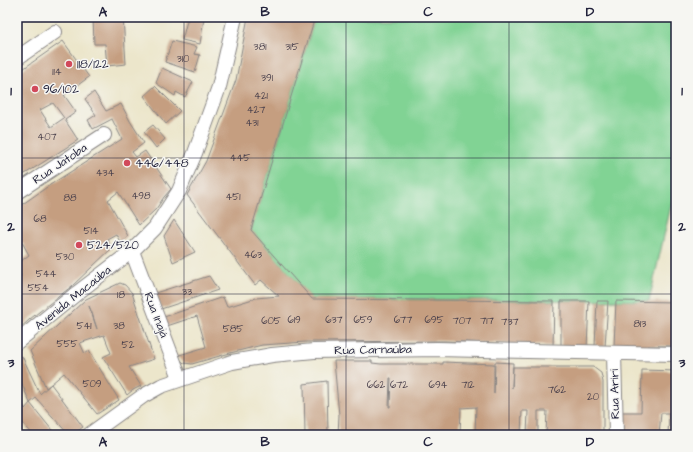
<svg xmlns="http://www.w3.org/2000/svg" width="693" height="452" font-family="'Architects Daughter',sans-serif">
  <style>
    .green { fill: #81d394; stroke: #527a68 }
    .building { fill: #c59e80; fill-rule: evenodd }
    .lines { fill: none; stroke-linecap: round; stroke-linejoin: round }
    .street-casing { stroke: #878483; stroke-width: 16 }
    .street { stroke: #fff; stroke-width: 14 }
    .grid { fill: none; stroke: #22223b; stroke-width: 1; stroke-opacity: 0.55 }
    .poi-dot { fill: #d1495b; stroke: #f6f6f2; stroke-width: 1.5 }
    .labels { text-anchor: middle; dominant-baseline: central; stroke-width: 3; stroke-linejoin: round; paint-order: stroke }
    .number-label { font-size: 10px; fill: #4b414c }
    .poi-label { font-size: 12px; fill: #22223b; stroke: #f6f6f2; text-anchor: start }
    .street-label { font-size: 12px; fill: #22223b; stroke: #f6f6f2 }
    .neatline { fill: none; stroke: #22223b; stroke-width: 1.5 }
    .grid-label { font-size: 13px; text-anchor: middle; font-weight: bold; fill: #22223b }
  </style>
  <rect width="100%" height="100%" fill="#f6f6f2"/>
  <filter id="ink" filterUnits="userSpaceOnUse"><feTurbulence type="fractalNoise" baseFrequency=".025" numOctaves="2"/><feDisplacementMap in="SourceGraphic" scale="8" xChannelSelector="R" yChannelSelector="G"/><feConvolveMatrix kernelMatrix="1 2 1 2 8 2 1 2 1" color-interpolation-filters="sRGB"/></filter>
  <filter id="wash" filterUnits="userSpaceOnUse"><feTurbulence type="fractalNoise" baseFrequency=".012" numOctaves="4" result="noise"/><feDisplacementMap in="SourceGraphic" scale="16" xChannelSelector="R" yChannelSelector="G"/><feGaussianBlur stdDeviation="0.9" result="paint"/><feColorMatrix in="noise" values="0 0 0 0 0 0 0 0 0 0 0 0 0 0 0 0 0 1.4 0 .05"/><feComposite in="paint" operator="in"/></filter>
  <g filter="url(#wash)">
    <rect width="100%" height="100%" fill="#ece6cb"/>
    <path class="green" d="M315 17H676V184L649 301 312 299 251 230Z"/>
    <g id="blocks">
      <path class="building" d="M93 17H123L126 64 107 66 105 44H94Z
        M188 17 204 18 200 44 182 40Z
        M248 17H315L251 230 312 299 554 301 553 346 445 341 306 342 262 345 230 353 192 364 184 363 176 356 206 347 197 316 167 326 164 317 223 297 227 307 256 298 279 296 261 280 255 285 187 195 206 161 236 80Z
        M63 41 89 77 64 95 76 112 65 120 78 140 17 179V73ZM53 103 64 118 51 127 40 110Z
        M172 41 197 47 194 54 200 55 195 72 165 62Z
        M162 68 193 82 185 97 176 92 175 96 156 83Z
        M155 86 180 111 166 124 144 96Z
        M94 92 106 111 121 104 130 121 144 143 132 152 136 157 145 151 171 189 164 197 156 209 139 225 118 192 108 200 128 236 120 242 116 234 107 239 112 248 72 286 30 319 17 331V279L21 276 17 269V264L29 255 22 242 17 245V208L50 185 122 139 112 119 93 129 88 120 96 115 85 99Z
        M153 125 165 139 156 148 144 132Z
        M174 220 195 252 173 262 164 236Z
        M209 276 218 290 161 309 155 293Z
        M120 283 125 285 132 293 154 359 129 367 141 386 133 390 127 395 103 357 111 353 104 335 80 343 85 354 89 351 119 400 97 414 64 373 51 384 83 427 72 435H69L36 398 30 403 17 372V360L22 356 40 394 51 384 46 388 30 351 86 299ZM89 306 92 313 97 329Z
        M561 301H589L587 348H561Z
        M597 301H608L605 347 595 346Z
        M616 301 676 302V346H648V348L614 346Z
        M334 361H372V363L381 364H443V362L494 364V394L495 362 513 363 512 388 513 367H593L601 373 603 382V435H546L547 411H538V435H527L528 411H522L521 435H475L476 407 461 408 460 435H338L339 415ZM390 378H391L390 407H389Z
        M642 370 676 371V435H668L669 413H661L659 435H621V412H641Z
        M327 381 328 435H305L304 384Z
        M17 393 25 409 30 403 56 435H33L17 416Z
        M17 428 23 435H17Z"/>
    </g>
  </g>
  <g filter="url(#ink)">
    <use href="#blocks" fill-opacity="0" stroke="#878483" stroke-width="1"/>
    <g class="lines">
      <defs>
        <path id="street" d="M17 58 55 32
          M17 192 104 135
          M132 251 180 378
          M17 342 77 293 132 251 155 228 179 191 195 153 219 87 235 17
          M614 353 616 435
          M89 435 143 396 161 386 232 362 272 355 314 351 437 349 676 354"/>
      </defs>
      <use href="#street" class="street-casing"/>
      <use href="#street" class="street"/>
    </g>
  </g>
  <path class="grid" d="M184 17V435M346 17V435M509 17V435M17 158H676M17 294H676"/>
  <g class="poi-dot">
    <circle cx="69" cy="64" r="4"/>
    <circle cx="35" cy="89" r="4"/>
    <circle cx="127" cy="163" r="4"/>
    <circle cx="79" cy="245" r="4"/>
  </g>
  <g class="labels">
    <g class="number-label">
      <text x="260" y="47">381</text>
      <text x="292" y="47">315</text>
      <text x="183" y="59">310</text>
      <text x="57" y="72">114</text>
      <text x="267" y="78">391</text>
      <text x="261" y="96">421</text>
      <text x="256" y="110">427</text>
      <text x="252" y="123">431</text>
      <text x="47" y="137">407</text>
      <text x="240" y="158">445</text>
      <text x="105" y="173">434</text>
      <text x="141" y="196">498</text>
      <text x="233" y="197">451</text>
      <text x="70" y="198">88</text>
      <text x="40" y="219">68</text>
      <text x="91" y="231">514</text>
      <text x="253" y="255">463</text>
      <text x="65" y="257">530</text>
      <text x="46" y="274">544</text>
      <text x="38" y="288">554</text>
      <text x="187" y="292">33</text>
      <text x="121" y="295">18</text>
      <text x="294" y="320">619</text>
      <text x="334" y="320">637</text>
      <text x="363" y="320">659</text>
      <text x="403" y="320">677</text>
      <text x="434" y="320">695</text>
      <text x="271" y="321">605</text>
      <text x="462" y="321">707</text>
      <text x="487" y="321">717</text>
      <text x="510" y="322">737</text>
      <text x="640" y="324">813</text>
      <text x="84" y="326">541</text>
      <text x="119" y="326">38</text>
      <text x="233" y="329">585</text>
      <text x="67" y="344">555</text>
      <text x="128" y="345">52</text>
      <text x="92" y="384">509</text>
      <text x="376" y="385">662</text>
      <text x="399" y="385">672</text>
      <text x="438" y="385">694</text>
      <text x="468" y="385">712</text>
      <text x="557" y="390">762</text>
      <text x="593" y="397">20</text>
    </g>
    <g class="poi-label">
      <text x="77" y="64">118/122</text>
      <text x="43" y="89">96/102</text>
      <text x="135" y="163">446/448</text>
      <text x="87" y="245">524/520</text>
    </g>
    <g class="street-label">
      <text transform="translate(60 164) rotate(-34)">Rua Jatoba</text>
      <text transform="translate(73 298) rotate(-39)">Avenida Macaúba</text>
      <text transform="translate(156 315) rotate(69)">Rua Inajá</text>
      <text transform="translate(373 350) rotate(-1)">Rua Carnaúba</text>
      <text transform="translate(615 394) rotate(-91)">Rua Ariri</text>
    </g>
  </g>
  <rect width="693" height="452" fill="none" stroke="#f6f6f2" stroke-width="44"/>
  <rect x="22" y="22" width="649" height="408" class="neatline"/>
  <g class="grid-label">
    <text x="103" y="16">A</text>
    <text x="265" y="16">B</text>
    <text x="428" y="16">C</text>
    <text x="590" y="16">D</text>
    <text x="11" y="95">1</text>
    <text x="682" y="95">1</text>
    <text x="11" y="231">2</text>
    <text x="682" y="231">2</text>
    <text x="11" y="367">3</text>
    <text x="682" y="367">3</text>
    <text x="103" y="446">A</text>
    <text x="265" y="446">B</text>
    <text x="428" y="446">C</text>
    <text x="590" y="446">D</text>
  </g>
</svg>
